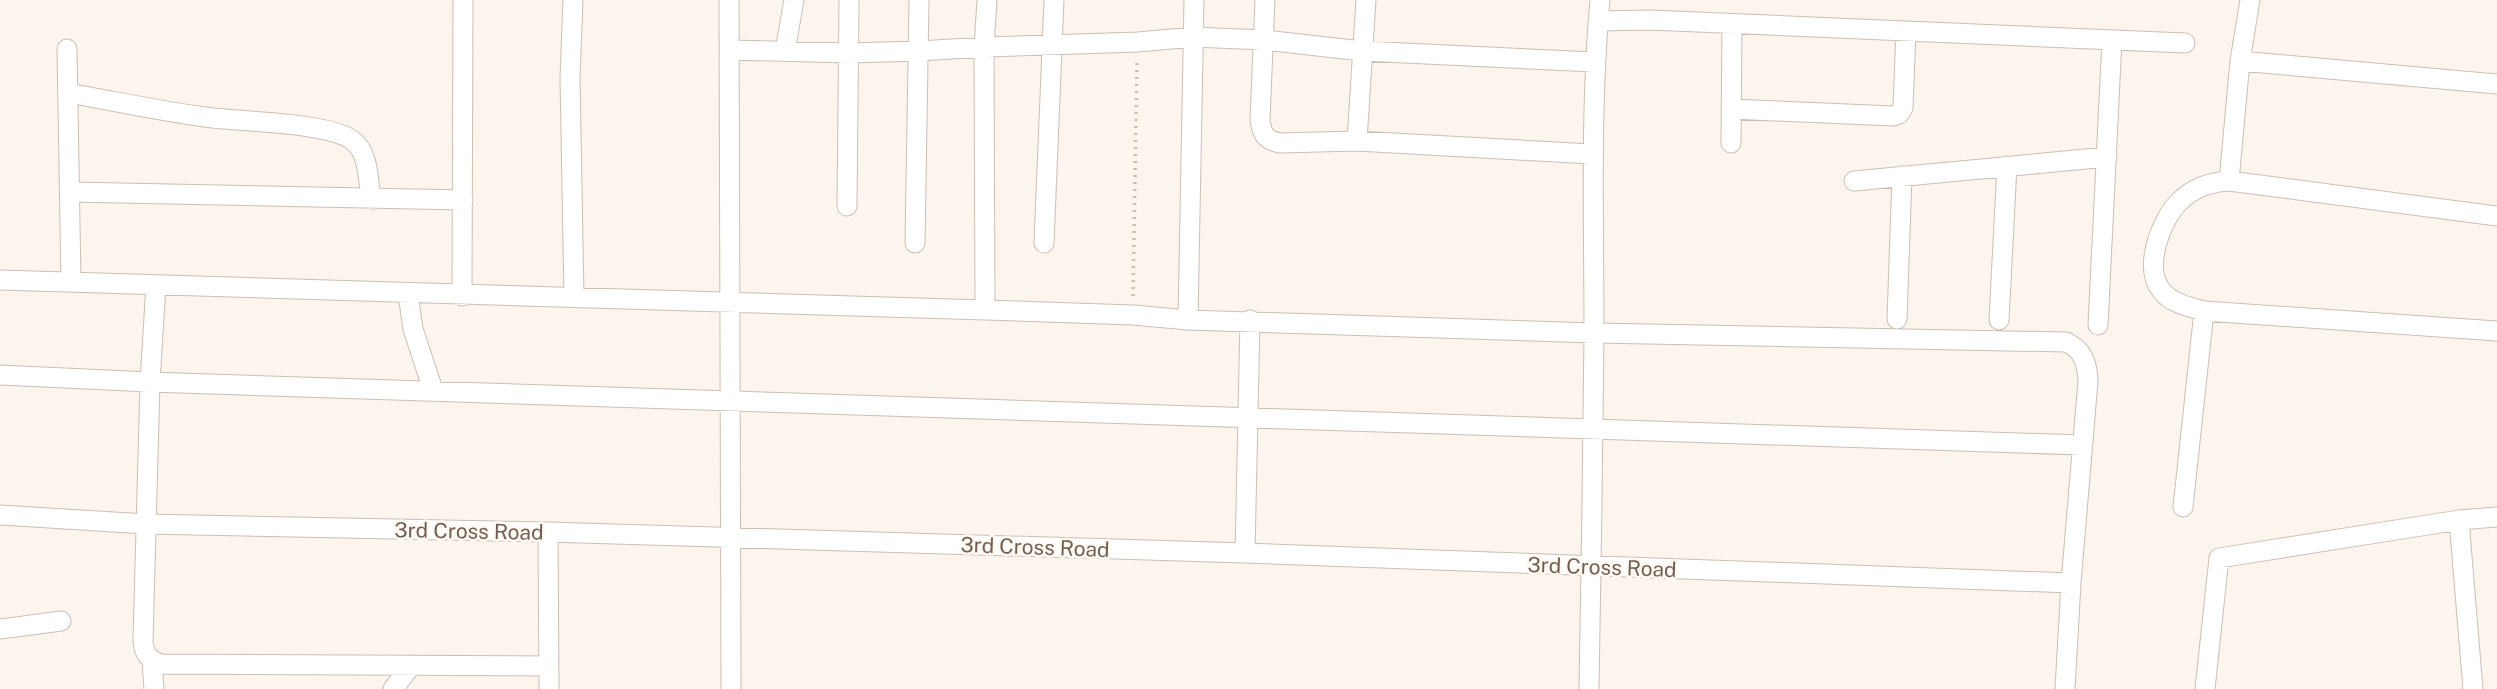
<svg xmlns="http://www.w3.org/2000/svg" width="2497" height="689" font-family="'Public Sans',sans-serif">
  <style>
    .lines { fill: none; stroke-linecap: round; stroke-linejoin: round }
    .street-casing { stroke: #ccbeb3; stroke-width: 21 }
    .path { stroke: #d3baaa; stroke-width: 3.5; stroke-dasharray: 2 5; stroke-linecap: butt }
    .street { stroke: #fff; stroke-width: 19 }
    .labels { text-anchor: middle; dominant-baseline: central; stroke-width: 5; stroke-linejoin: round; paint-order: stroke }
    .street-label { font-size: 21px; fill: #745e51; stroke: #fdf9f3 }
  </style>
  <rect width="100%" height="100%" fill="#fbf5ed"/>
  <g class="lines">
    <defs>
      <path id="street" d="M573 0 570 78 574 297
        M729 0 731 689
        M1265 0 1260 120C1262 134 1265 140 1280 143L1357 141 1591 154
        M1598 21 1650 20 2185 43
        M67 49 71 282
        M729 50 849 53 919 51 984 47 1138 42 1193 37 1264 40 1362 51 1594 62
        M785 51 794 0
        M2240 61 2497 84
        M68 93C114 101 159 111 205 117 239 122 327 122 352 140 369 152 368 179 371 199
        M1731 109 1893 116 1899 114 1903 108 1906 31
        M1357 141 1366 0
        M1731 143 1732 24
        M1854 181 2107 157
        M2229 181 2240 61 2250 0
        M71 192 463 200
        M847 206 849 0
        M2497 216 2229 181C2211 182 2193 188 2180 201 2161 219 2143 267 2161 290 2170 303 2189 307 2204 311L2497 331
        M915 243 919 0
        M1044 243 1054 0
        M0 280 985 310 1133 315 1188 320 1594 333 2066 342C2083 350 2087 362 2088 381L2071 583 2065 689
        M156 285 150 382 143 641C144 654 149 660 161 664L549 666
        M408 294 413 329 433 390
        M462 296 463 0
        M985 310 984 47 987 0
        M1897 319 1902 176
        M1188 320 1194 0
        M1999 320 2007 166
        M2098 325 2112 40
        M0 375 150 382 2082 445
        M2183 507 2204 311
        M0 515 146 524 548 532 1245 553 2071 583
        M2459 520 2473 689
        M548 532 549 689
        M1245 553 1250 320
        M0 629 61 621
        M152 661 154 689
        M393 689 411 666
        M1589 689C1591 571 1593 452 1594 334 1594 222 1590 111 1600 0
        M2205 689 2219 558 2459 520 2497 517"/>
    </defs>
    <use href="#street" class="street-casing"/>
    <path class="path" d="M1133 296 1137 59"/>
    <use href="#street" class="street"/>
  </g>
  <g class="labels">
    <g class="street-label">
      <text transform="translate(469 531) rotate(1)">3rd Cross Road</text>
      <text transform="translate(1035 547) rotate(2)">3rd Cross Road</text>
      <text transform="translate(1602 567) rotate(2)">3rd Cross Road</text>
    </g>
  </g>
</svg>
